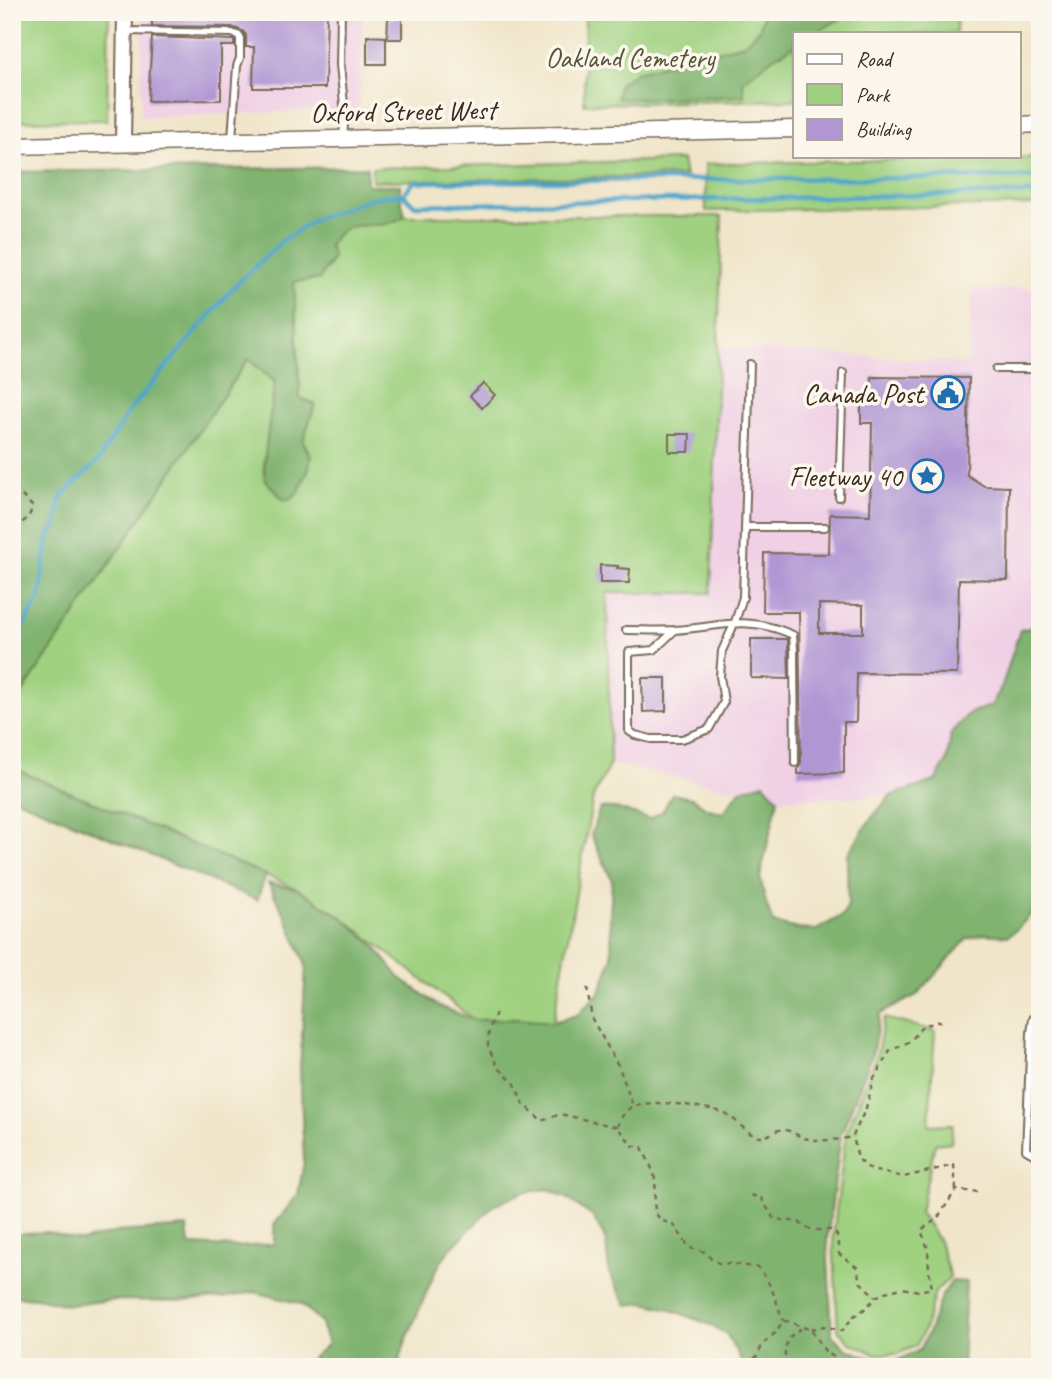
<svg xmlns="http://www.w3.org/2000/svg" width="1052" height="1379" font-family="Caveat,sans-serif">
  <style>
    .built { fill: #f0d0e5 }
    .green { fill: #a0d181; stroke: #6e7e50; stroke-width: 2 }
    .forest { fill: #80b36f; stroke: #5e6e46; stroke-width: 2 }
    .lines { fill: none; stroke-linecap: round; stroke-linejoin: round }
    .stream { stroke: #4da5ca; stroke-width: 4.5 }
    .building { fill: #b097d4; fill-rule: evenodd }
    .service-casing { stroke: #7a6b5a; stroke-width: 10 }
    .tertiary-casing { stroke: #7a6b5a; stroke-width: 18 }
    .secondary-casing { stroke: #7a6b5a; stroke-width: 19 }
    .path { stroke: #7a6b5a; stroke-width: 2.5; stroke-dasharray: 5 5; stroke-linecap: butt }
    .service { stroke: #fff; stroke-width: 6 }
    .tertiary { stroke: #fff; stroke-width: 14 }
    .secondary { stroke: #fff; stroke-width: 16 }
    .labels { text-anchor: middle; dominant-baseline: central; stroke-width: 7; stroke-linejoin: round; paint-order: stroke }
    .park-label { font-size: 28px; fill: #545437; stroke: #fbf7ec }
    .street-label { font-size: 28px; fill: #3b2a1e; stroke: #fbf7ec }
    .poi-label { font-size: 28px; fill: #3b2a1e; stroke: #fbf7ec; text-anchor: end }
  </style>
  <rect width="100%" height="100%" fill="#fbf7ec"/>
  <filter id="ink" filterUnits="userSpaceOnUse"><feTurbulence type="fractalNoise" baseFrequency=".0143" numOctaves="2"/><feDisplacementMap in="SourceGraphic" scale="14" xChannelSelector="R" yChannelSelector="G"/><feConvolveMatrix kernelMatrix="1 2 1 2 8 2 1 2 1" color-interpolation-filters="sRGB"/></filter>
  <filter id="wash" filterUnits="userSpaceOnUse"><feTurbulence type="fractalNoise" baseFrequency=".00686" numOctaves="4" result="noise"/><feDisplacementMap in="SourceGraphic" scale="28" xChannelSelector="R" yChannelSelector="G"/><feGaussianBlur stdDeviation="1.57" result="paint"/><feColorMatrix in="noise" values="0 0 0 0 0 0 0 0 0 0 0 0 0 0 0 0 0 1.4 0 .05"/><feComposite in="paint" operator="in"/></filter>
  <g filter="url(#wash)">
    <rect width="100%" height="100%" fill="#f0e5c9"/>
    <path class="built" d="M142 12H363L359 109 141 117Z
      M1040 288V620L1020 630 1002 686 990 706 969 713 951 733 947 761 935 781 890 796 778 799 764 783 740 790 610 764 607 593H711L718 347 969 363 972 289Z"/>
    <path class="green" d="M12 12H109L107 120 12 121Z
      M585 12H957L956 33H795V100L584 104Z
      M1040 157V205L706 211 705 164Z
      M682 160 685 176 372 181V168Z
      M405 216H722L711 593H607L610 764 593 797 553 1023 517 1019 474 1020 343 918 298 889 12 768V708L248 359 275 382 264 466 308 471 311 457 303 441 315 405 300 398 294 281 323 272 330 265 328 246 336 234 346 227 388 223Z
      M884 1018 935 1031 929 1125 953 1124 951 1142 935 1144 920 1212 939 1241 950 1277 935 1292 925 1328 916 1346 897 1354H876L850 1343 838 1330 833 1237 846 1134 877 1055Z"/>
    <path class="forest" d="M764 12H852L815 33H795V45L771 59 743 81 744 96 617 99 619 84 636 72 744 44 760 28Z
      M367 167V185H400V194L405 216C400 219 394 222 389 223 361 230 347 215 329 246L333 257C329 265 323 270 320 279L294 282 300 398 315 404 303 441 311 457 308 471 298 493 288 500 283 499 265 480 264 466 267 437 275 382 248 359 12 708V172Z
      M1040 625V905L1017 929 1008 936 984 934 967 939 917 995 880 1014 872 1055 841 1134 827 1240 832 1335 846 1349 874 1359 896 1361 920 1350 930 1329 941 1297 952 1281 966 1282 962 1367H745L727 1335 711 1325 669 1309 645 1303 627 1305 609 1273 606 1240 593 1217 567 1198 548 1189 521 1193 493 1206 448 1251 435 1272 422 1303 405 1343 398 1367H302L328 1344 320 1321 301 1304 255 1292 223 1298 174 1301 115 1300 68 1305 36 1298 12 1296V1236L23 1233 48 1232 81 1241 117 1232 187 1227 189 1245 236 1247 274 1244V1225L298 1194 304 1162 300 1069 306 965 287 919 268 883 298 889 343 918 372 943 399 977 439 1006 474 1020 517 1019 553 1022 577 1015 600 992 612 957 610 918 612 880 591 835 600 808H615L649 819 663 811 672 794 692 798 706 808 723 813 740 790 764 783 778 799 760 877 766 903 773 923 798 929 816 930 843 915 848 905 847 855 869 821 890 796 935 781 947 761 951 733 969 713 991 706 1002 686 1020 630Z
      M12 768 266 875 257 900 12 797Z"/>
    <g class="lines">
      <path class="stream" d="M403 194 414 205 1040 193
        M12 641 16 638 39 600 48 538 56 526 61 497 99 460 129 411 233 288 282 241 315 219 372 198 403 194 414 182 1040 177"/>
    </g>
    <g id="blocks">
      <path class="building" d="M152 12H327L325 88H253L254 47H246V35L243 31 232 27 152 26Z
        M388 18H402V39H387Z
        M367 36 386 37V64H367Z
        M152 37 234 40V46H221V100L148 101Z
        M872 377 969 378 967 475 984 486 1009 487 1008 580 959 579 957 674 857 673 856 722H844V773L798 774V768L801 763 799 612H763L764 553 829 554 830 514 870 515 872 423H861V394H871ZM819 604 863 605V633H819Z
        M483 383 495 395 482 408 470 396Z
        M669 434H690L689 452H669Z
        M600 565 618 566 617 568 630 569 629 583H600Z
        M751 639H788L789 679 751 678Z
        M642 678H666V711L643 712Z"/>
    </g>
  </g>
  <g filter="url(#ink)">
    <use href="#blocks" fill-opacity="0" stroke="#7a6b5a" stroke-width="2"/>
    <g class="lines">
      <defs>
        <path id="service" d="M341 12 340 65 345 114 343 137
          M125 31 232 33 240 36V58L237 66 232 139
          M996 369H1040
          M839 497 843 373
          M745 527H825
          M626 630C642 630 659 631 675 630 722 627 746 614 793 635L794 650 795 763
          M675 630 654 650 629 652V731L635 735 651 739H682L709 729 724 702 720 676 722 651 735 622 743 597 750 364
          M1040 1010 1033 1019 1031 1033 1026 1150 1040 1158"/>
        <path id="tertiary" d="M123 144 125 12"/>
        <path id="secondary" d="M1019 125 1040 124
          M12 146 795 129"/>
      </defs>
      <use href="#service" class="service-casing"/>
      <use href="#tertiary" class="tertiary-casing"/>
      <use href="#secondary" class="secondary-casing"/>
      <path class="path" d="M12 494 22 496 33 507 28 518 12 530
        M587 988 592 1019 619 1067 633 1106
        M496 1013 489 1030 488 1046 497 1066 515 1084 523 1103 542 1121 560 1114 617 1127 633 1146H637L642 1147C646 1157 653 1168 655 1179 658 1198 645 1219 673 1224L690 1248 705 1252 712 1260 721 1264 730 1263 759 1268C771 1283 777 1302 783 1321
        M941 1021 922 1026 911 1041 890 1051 874 1078 866 1108 853 1136 858 1159 871 1170 904 1177 954 1165 956 1190
        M617 1127C620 1119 625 1110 633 1106 651 1099 706 1106 724 1113 736 1118 748 1136 759 1137 768 1138 771 1132 779 1130 788 1128 796 1135 804 1138 820 1142 837 1140 852 1137
        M751 1195 761 1198 774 1219 799 1222 804 1227 812 1230H831L837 1235 839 1254 858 1268 859 1281 876 1297
        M811 1329 824 1326 842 1331 854 1316 866 1308 876 1297 885 1292 902 1288 919 1291 932 1288 929 1272 928 1249 921 1230 937 1219 956 1190 978 1192
        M747 1367 757 1356 763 1344 775 1333 783 1321C791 1320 799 1328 811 1329L825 1351 848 1367
        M785 1367C785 1347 783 1338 802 1328"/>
      <use href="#service" class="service"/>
      <use href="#tertiary" class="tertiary"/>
      <use href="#secondary" class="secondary"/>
    </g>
  </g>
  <defs>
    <symbol id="civic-ring" viewBox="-11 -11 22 22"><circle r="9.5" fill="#fbf7ec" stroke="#1f6fb2" stroke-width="1.5"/><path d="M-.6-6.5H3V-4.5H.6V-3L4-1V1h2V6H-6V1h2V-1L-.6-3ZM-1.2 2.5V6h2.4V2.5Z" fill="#1f6fb2"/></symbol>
    <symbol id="sight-ring" viewBox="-11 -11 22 22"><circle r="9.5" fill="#fbf7ec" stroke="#1f6fb2" stroke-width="1.5"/><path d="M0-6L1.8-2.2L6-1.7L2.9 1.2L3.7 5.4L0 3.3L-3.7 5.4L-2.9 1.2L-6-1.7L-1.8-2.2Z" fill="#1f6fb2"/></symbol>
  </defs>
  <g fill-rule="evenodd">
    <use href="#civic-ring" x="929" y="374" width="38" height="38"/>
    <use href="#sight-ring" x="908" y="457" width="38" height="38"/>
  </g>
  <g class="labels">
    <g class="park-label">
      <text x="630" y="57">Oakland Cemetery</text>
    </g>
    <g class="street-label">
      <text transform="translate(403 111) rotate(-1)">Oxford Street West</text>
    </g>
    <g class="poi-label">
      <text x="923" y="393">Canada Post</text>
      <text x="902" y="476">Fleetway 40</text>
    </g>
  </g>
  <rect width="1052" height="1379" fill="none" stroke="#fbf7ec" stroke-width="42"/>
  <rect x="793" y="32" width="228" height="126" fill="#fbf7ec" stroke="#aea59a" stroke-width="2"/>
  <rect x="807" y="54" width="35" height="10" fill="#ffffff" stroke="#aea59a" stroke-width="2"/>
  <text x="856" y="66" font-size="21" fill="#3b2a1e">Road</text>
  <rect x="807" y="84" width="35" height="21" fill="#a0d181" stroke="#aea59a" stroke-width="2"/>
  <text x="856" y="102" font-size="21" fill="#3b2a1e">Park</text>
  <rect x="807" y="119" width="35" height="21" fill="#b097d4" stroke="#aea59a" stroke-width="2"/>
  <text x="856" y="136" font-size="21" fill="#3b2a1e">Building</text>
</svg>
